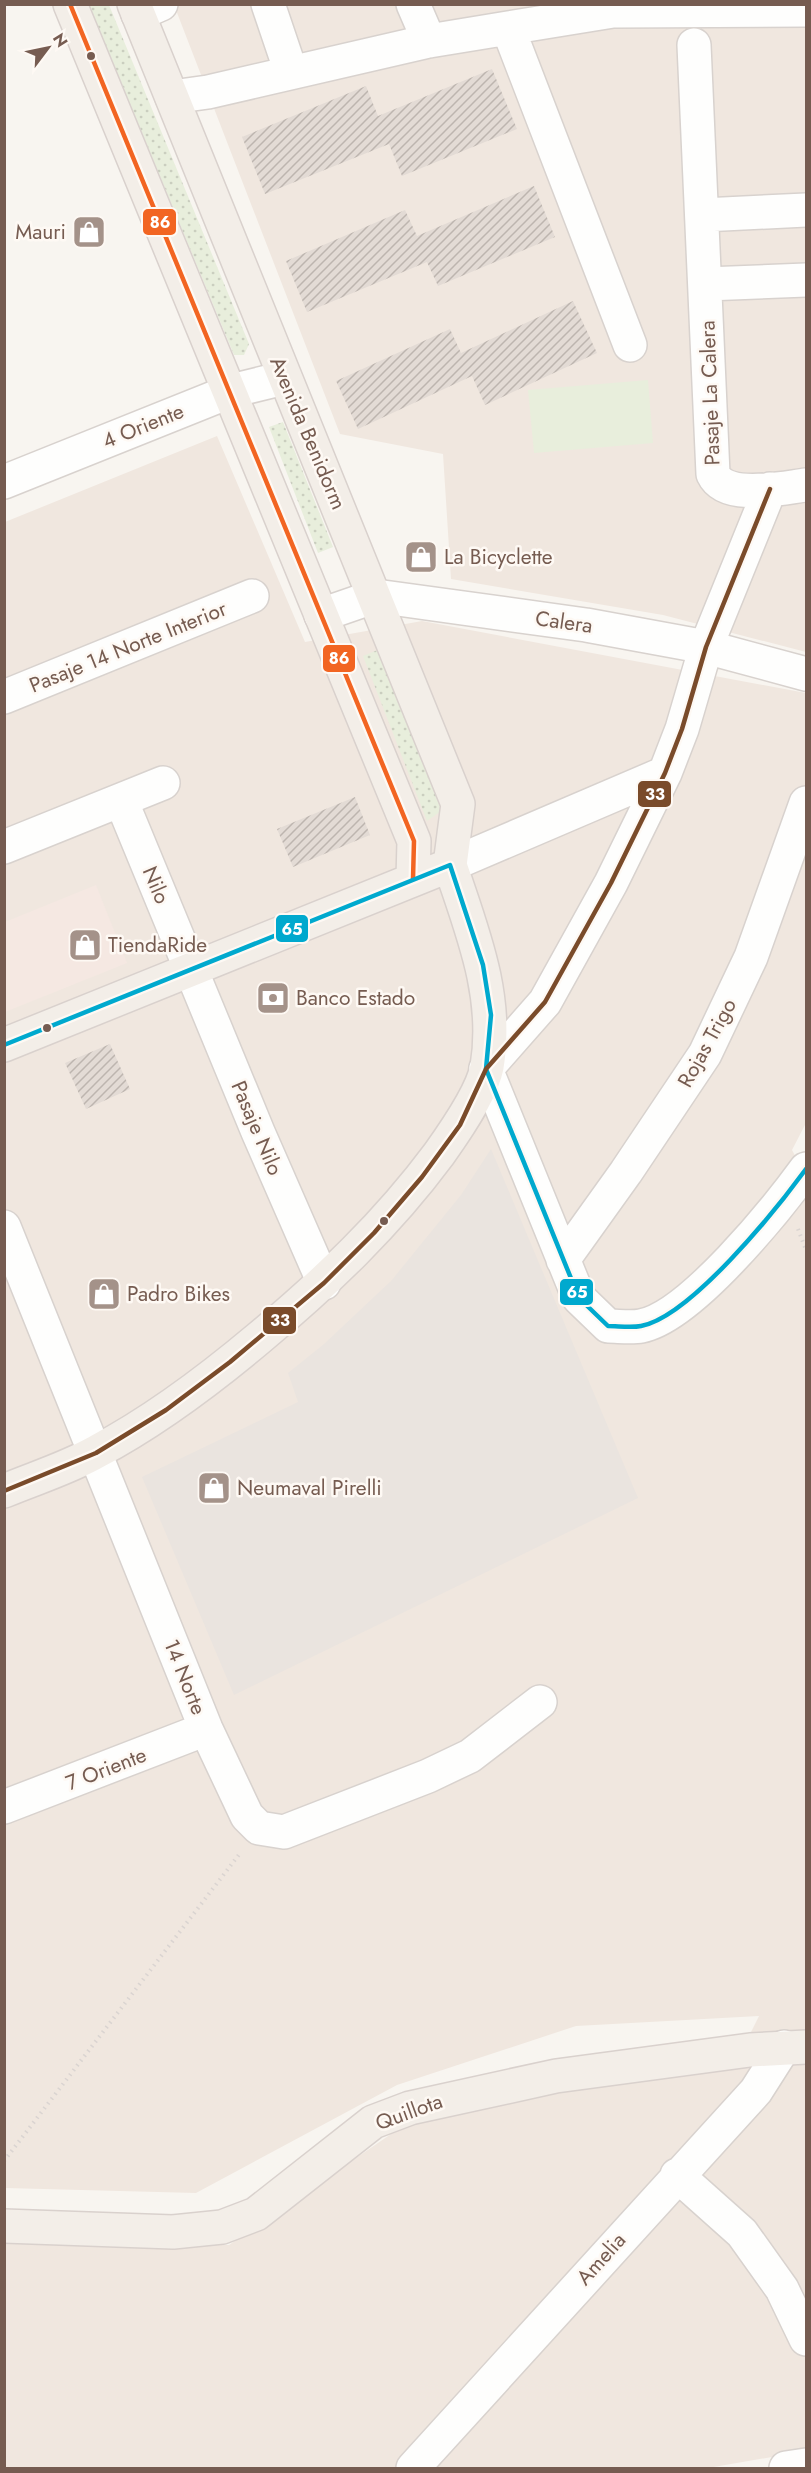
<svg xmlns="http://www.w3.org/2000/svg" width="811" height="2473" font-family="Jost,sans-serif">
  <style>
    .residential { fill: #f0e7df }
    .commercial { fill: #f5e8e2 }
    .industrial { fill: #eae4df }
    .green { fill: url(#green-dots) }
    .pitch { fill: #e8eedc }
    .building { fill: url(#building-hatch) }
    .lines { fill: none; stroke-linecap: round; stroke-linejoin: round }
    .minor-casing { stroke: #d8d2ce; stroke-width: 36 }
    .major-casing { stroke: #d9d1cd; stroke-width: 36 }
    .path { stroke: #dad4d1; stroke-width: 4; stroke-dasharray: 1.5 4.5; stroke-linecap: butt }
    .minor { stroke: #fefefd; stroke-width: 33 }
    .major { stroke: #f3eee8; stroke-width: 33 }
    .bus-1-casing { stroke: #fef9f4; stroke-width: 9 }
    .bus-2-casing { stroke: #fef9f4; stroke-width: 9 }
    .bus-3-casing { stroke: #fef9f4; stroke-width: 9 }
    .bus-1 { stroke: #f26522; stroke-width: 4.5 }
    .bus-2 { stroke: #00a9ce; stroke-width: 4.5 }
    .bus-3 { stroke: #7a4b2a; stroke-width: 4.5 }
    .bus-dot { fill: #765c51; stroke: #fef9f4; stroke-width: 2 }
    .labels { text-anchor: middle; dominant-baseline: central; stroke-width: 5; stroke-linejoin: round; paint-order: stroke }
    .poi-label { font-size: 21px; fill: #765c51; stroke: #fef9f4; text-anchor: start }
    .street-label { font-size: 21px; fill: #765c51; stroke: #fef9f4 }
    .line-badge { stroke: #fef9f4; stroke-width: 2 }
    .badge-label { font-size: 16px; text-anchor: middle; font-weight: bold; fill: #fff }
  </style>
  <defs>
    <pattern id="green-dots" width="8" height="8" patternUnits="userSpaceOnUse" patternTransform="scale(1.5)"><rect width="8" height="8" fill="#e8eedc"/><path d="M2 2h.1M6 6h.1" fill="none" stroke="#cacebf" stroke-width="1.8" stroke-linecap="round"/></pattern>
    <pattern id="building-hatch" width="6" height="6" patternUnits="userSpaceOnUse" patternTransform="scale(1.5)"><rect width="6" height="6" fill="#e3dbd5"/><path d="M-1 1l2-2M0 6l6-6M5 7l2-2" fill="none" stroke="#bdb5af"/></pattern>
  </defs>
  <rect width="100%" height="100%" fill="#f8f5f0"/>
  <path class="residential" d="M174 5H806V652L663 615 451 579 443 454 340 434Z
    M217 436 305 642 422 621 806 693V1123L792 1150 806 1176V2451L708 2468H5L4 2234 229 2245 429 2108 744 2046 759 2016 576 2026 397 2085 196 2193 5 2188V522Z"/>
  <path class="commercial" d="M96 885 127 963 5 1012V922Z"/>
  <path class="industrial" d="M491 1149 638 1498 234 1695 142 1477 298 1402 288 1373 324 1344 391 1281 461 1195Z"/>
  <path class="green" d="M89 5H109L249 344 244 355H234Z
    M283 422 333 547 318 553 269 427Z
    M380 649 444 809 427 821 363 656Z"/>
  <path class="pitch" d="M648 380 653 443 534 453 528 390Z"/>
  <path class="building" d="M492 69 517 129 402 176 389 144 265 194 242 137 366 86 378 116Z
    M534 186 555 237 438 286 427 262 307 312 286 261 405 210 417 236Z
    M573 301 597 353 485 405 472 376 358 429 336 381 450 329 461 353Z
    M355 797 370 835 293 867 277 829Z
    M110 1044 130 1089 86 1109 65 1063Z"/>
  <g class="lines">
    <defs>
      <path id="minor" d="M268 4 291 72
        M413 4 429 41
        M138 14 161 4
        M508 28 613 11 806 10
        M694 45 713 474C726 501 781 488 806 485
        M172 97 208 92 429 41 508 28 630 345
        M703 215 806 210
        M706 284 806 280
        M4 482 231 391 284 378
        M770 489 706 647 682 729 665 773 611 883 545 1002 486 1069 579 1298 608 1326C618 1326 631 1328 641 1326 690 1317 776 1210 806 1169
        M321 615 376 596 586 625 706 647 806 674
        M4 697 252 596
        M121 800 258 1132 324 1283
        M4 847 163 783
        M450 865 665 773
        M4 1227 206 1729 247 1816 259 1828 284 1832 428 1776 470 1756 540 1702
        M563 1260 626 1172 705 1054 751 957 806 803
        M4 1807 206 1729
        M677 2175 742 2233 782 2289 806 2339
        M413 2468 756 2091 784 2047
        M786 2468 806 2465"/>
      <path id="major" d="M70 4 414 841 413 879
        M134 4 458 804 450 865
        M4 1045 450 865C472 931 499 996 487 1067 482 1093 454 1133 439 1154 387 1224 326 1282 259 1338 209 1380 155 1421 96 1452 68 1468 35 1478 4 1491
        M4 2226 173 2232 222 2227 256 2214 373 2122 410 2108 556 2076 750 2050 806 2047"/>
    </defs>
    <use href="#minor" class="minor-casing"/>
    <use href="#major" class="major-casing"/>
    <path class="path" d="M798 1229 806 1250
      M4 2161 241 1852"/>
    <use href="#minor" class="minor"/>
    <use href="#major" class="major"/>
    <defs>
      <path id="bus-1" d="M70 4 414 841 413 879"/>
      <path id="bus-2" d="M4 1045 450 865 483 965 491 1015 486 1069 579 1298 608 1326C618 1326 631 1328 641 1326 690 1317 776 1210 806 1169"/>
      <path id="bus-3" d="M4 1491 96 1453 166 1410 230 1362 324 1283 374 1233 422 1177 460 1125 486 1069 545 1002 611 883 665 773 682 729 706 647 770 489"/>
    </defs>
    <use href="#bus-1" class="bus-1-casing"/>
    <use href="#bus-2" class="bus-2-casing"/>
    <use href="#bus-3" class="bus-3-casing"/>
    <use href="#bus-1" class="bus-1"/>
    <use href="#bus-2" class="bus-2"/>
    <use href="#bus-3" class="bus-3"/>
  </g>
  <defs>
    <symbol id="shop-square" viewBox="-11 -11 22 22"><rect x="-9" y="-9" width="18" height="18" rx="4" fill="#a49289" stroke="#fef9f4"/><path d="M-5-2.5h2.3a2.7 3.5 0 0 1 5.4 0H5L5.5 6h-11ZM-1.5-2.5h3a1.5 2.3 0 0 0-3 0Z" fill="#fff"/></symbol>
    <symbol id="bank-square" viewBox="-11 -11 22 22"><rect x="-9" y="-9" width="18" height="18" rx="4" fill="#a49289" stroke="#fef9f4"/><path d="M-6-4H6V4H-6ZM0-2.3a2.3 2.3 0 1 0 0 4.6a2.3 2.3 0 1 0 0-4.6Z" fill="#fff"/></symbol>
  </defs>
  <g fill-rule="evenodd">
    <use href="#shop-square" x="70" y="213" width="38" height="38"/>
    <use href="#shop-square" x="402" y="538" width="38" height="38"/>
    <use href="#shop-square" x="66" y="926" width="38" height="38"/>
    <use href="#bank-square" x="254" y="979" width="38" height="38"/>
    <use href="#shop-square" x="85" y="1275" width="38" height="38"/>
    <use href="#shop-square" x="195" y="1469" width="38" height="38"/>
  </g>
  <g class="bus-dot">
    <circle cx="91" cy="56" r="5"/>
    <circle cx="47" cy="1028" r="5"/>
    <circle cx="384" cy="1221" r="5"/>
  </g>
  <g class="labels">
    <g class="poi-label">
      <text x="66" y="232" text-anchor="end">Mauri</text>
      <text x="444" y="557">La Bicyclette</text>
      <text x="108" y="945">TiendaRide</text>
      <text x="296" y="998">Banco Estado</text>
      <text x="127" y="1294">Padro Bikes</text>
      <text x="237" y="1488">Neumaval Pirelli</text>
    </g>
    <g class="street-label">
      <text transform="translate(710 393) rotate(-92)">Pasaje La Calera</text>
      <text transform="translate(143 426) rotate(-22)">4 Oriente</text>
      <text transform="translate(308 433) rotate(67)">Avenida Benidorm</text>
      <text transform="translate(564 622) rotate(8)">Calera</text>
      <text transform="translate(128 647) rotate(-22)">Pasaje 14 Norte Interior</text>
      <text transform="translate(156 885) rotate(67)">Nilo</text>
      <text transform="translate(707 1043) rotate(-61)">Rojas Trigo</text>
      <text transform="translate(257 1128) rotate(67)">Pasaje Nilo</text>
      <text transform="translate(185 1677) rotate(68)">14 Norte</text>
      <text transform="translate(106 1769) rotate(-21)">7 Oriente</text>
      <text transform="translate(409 2112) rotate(-20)">Quillota</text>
      <text transform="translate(601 2259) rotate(-48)">Amelia</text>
    </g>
  </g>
  <g class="line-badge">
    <rect x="142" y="208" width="35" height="28" rx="6" fill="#f26522"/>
    <rect x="322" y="644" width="34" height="29" rx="6" fill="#f26522"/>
    <rect x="637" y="780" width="35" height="28" rx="6" fill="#7a4b2a"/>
    <rect x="275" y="914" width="34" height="29" rx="6" fill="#00a9ce"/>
    <rect x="559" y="1278" width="35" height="28" rx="6" fill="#00a9ce"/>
    <rect x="262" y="1306" width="35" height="29" rx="6" fill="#7a4b2a"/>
  </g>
  <g class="badge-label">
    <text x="160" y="228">86</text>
    <text x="339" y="664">86</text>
    <text x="655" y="800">33</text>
    <text x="292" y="935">65</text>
    <text x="577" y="1298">65</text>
    <text x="280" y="1326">33</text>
  </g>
  <rect width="811" height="2473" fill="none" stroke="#765c51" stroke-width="12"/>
  <g transform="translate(48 48) rotate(58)" stroke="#fef9f4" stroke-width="4.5" paint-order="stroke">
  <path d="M0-4.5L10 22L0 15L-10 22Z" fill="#765c51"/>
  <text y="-9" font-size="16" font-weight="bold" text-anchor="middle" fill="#765c51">N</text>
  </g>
</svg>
